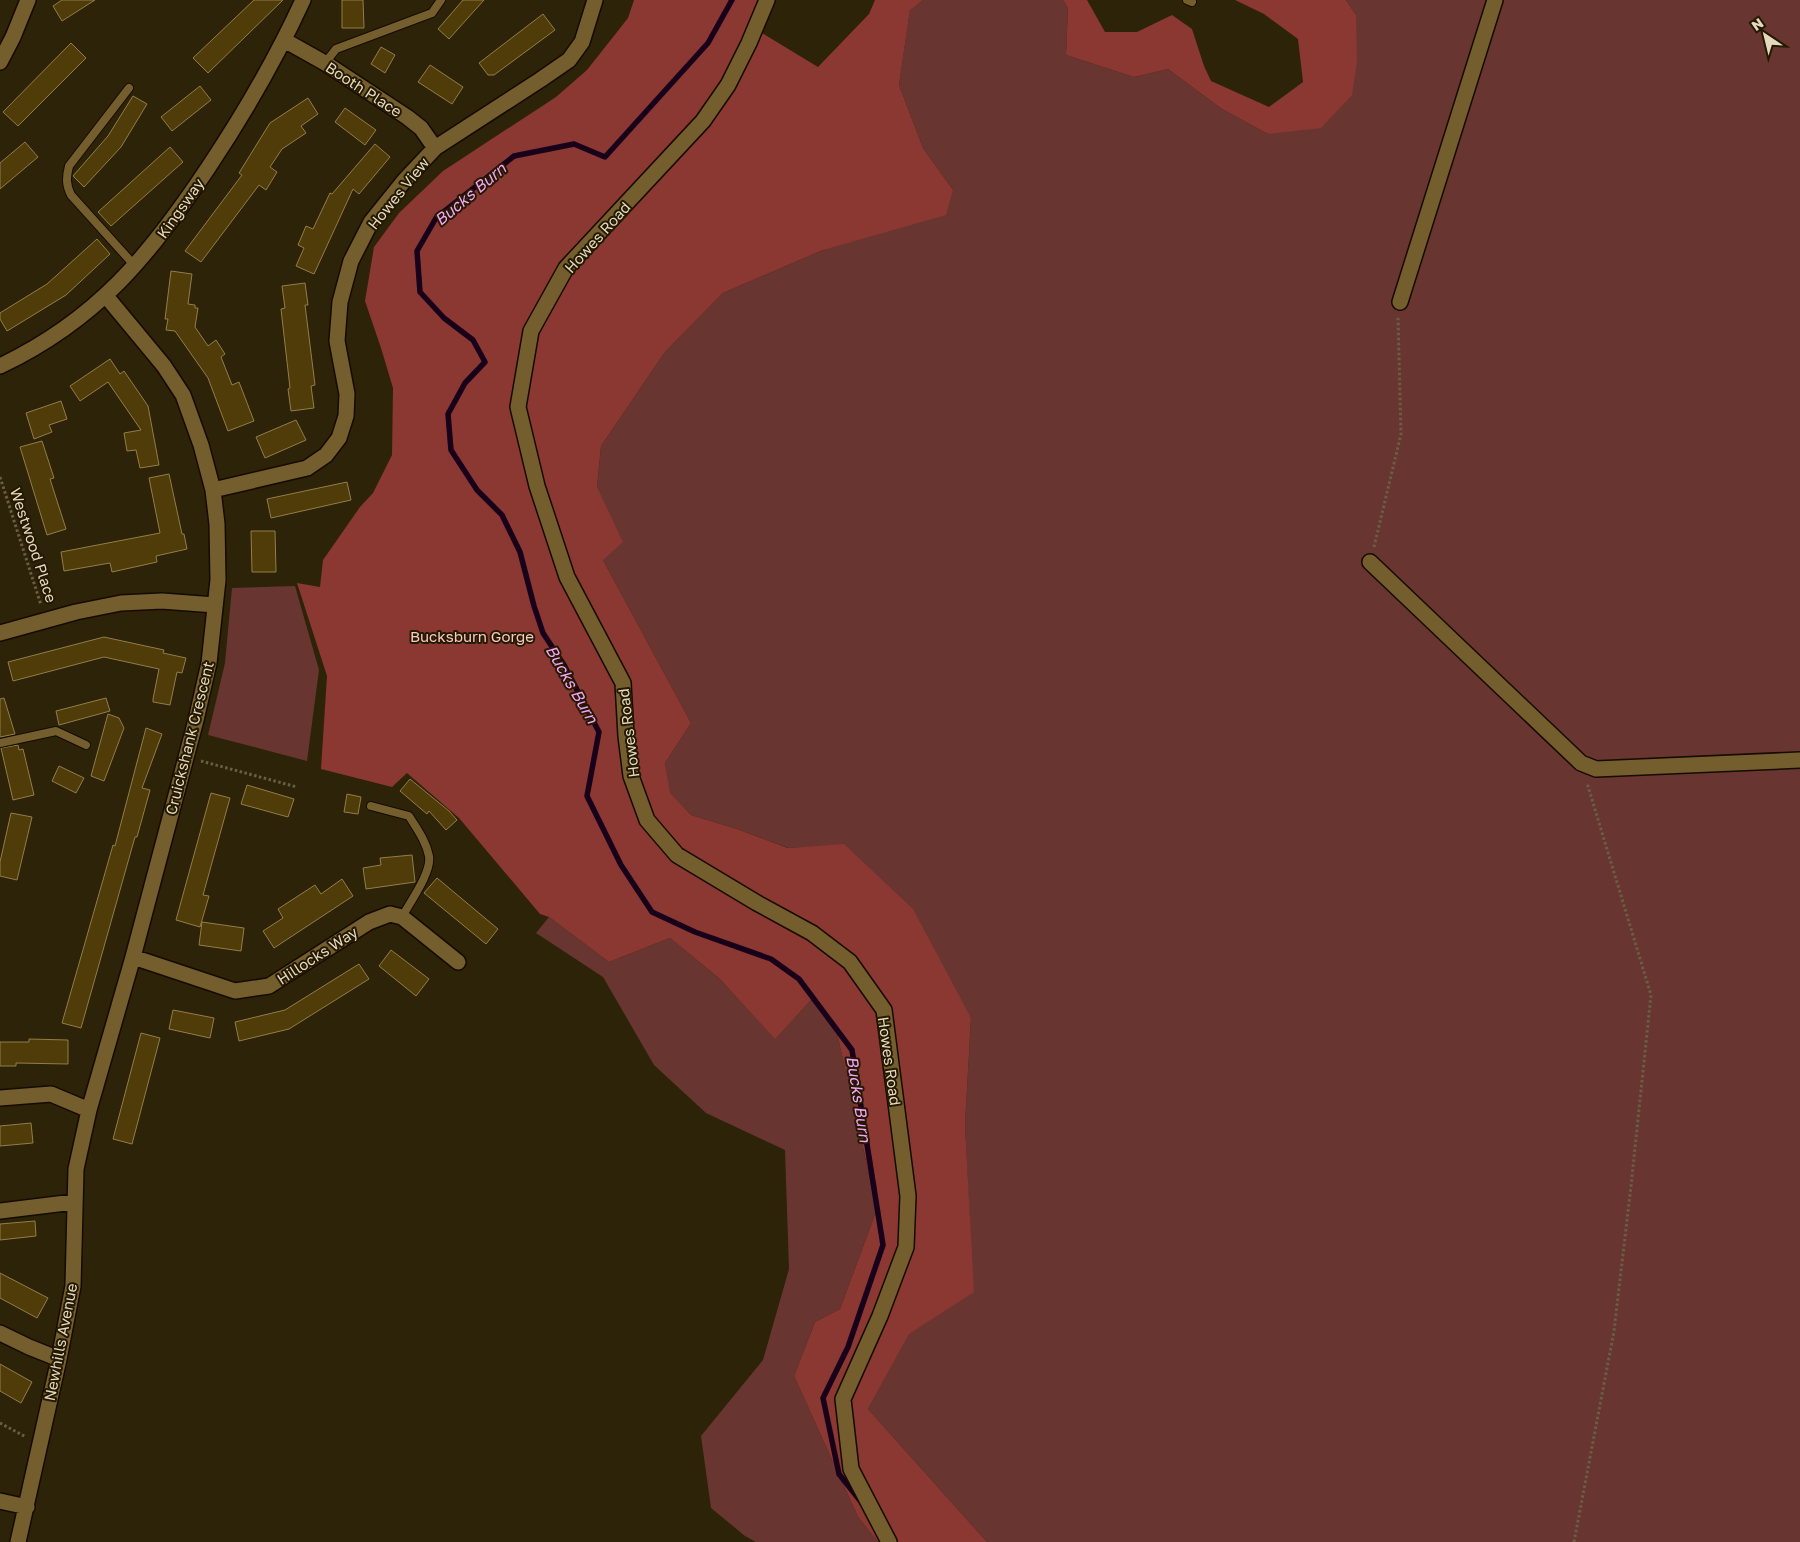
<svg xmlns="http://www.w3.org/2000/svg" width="1800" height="1542" font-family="'Golos Text',sans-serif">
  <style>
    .green { fill: #693531 }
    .forest { fill: #8b3732 }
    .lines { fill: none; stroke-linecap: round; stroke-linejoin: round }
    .stream { stroke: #19001a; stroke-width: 5.5 }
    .building { fill: #4f3c09; stroke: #937d4b }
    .lane-casing { stroke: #160b00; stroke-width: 10 }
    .street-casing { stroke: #160b00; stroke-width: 18 }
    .path { stroke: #695f44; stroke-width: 3; stroke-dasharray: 2.5 2.5; stroke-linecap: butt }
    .lane { stroke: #745e2d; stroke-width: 8 }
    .street { stroke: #745e2d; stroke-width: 15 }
    .labels { text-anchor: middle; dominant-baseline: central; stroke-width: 4; stroke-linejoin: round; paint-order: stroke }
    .street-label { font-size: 15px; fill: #e4d8bf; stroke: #241901 }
    .park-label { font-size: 15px; fill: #fac8c2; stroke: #241901 }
    .water-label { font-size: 16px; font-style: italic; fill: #f6a3f7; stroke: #241901 }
  </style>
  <rect width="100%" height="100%" fill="#2d2308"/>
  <path class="green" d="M923 0H1063L1068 8 1066 55 1134 77 1168 69 1222 109 1268 134 1356 15 1346 0H1800V1542H987L868 1409 909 1333 973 1291 965 1125 971 1018 844 845 789 848 737 829 691 815 669 793 665 763 691 723 603 560 597 487 601 446 665 352 723 293 823 250 953 190 923 148 899 85 910 9Z
    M295 586 319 670 307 761 208 735 225 663 232 588Z
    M549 917 609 962 670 938 720 979 775 1038 811 1000 836 1029 877 1209 840 1309 815 1322 794 1376 858 1517 878 1542H756L745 1536 711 1508 701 1436 763 1360 789 1269 785 1150 706 1113 654 1065 603 977 536 933Z"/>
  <path class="forest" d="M634 0H758L749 25 818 67 869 14 875 0H923L910 10 899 85 923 148 953 190 946 215 823 250 723 293 665 352 601 446 597 487 623 542 603 560 691 723 665 763 670 793 691 815 737 829 788 848 844 844 913 909 971 1018 965 1125 974 1292 909 1334 868 1409 987 1542H878L858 1517 794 1376 815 1322 840 1309 877 1209 836 1029 811 1000 775 1039 720 979 670 938 609 962 549 917 540 914 459 818 407 773 392 787 321 769 327 676 297 583 320 587 323 560 360 507 373 493 392 455 393 388 381 348 365 301 374 247 399 213 443 171 556 97 587 70 628 18Z
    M1063 0H1087L1105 32H1137L1172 15 1192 29 1204 66 1211 81 1269 107 1303 82 1298 39 1264 14 1235 0H1346L1356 15 1357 62 1352 95 1321 128 1268 134 1222 109 1168 69 1134 77 1066 55 1068 8Z"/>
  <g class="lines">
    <path class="stream" d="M732 0 708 43 605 157 574 144 514 156 436 218 417 251 420 292 444 318 473 340 485 362 465 383 448 414 451 450 477 490 502 515 520 552 534 606 543 633 564 665 599 732 587 796 621 865 652 912 695 932 771 959 799 979 852 1050 883 1245 848 1347 823 1398 839 1474 862 1503"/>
  </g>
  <path class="building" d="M62 0H95L62 21 53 6Z
    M254 0H283L208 73 193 58Z
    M342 0H363L364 28H342Z
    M463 0H484L449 39 438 29Z
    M543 14 555 30 494 75H488L479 63Z
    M71 43 86 58 18 126 3 112Z
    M381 47 395 55 385 73 371 64Z
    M430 65 463 87 452 104 418 82Z
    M200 86 211 100 172 131 161 117Z
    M133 96 147 104 121 147 84 187 73 176 108 136Z
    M308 98 318 114 301 126 306 133 282 149 270 167 277 172 266 190 259 185 201 262 185 251 242 175 239 173 270 123Z
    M345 108 376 130 365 145 335 122Z
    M25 142 38 157 0 189V163Z
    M375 144 390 157 359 194 353 189 314 274 296 266 304 248 298 245 306 226 313 229 330 193 332 194Z
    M170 147 183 162 111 226 98 212Z
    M97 239 110 254 66 295 7 331 0 319V313L47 284Z
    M171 271 192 274 188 304 195 305V308H198L195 327 208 346 216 340 225 354 221 357 232 385 239 382 254 421 228 431 208 378 175 331 166 330 168 319H165Z
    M305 283 308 305H305L315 385 311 386 314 408 291 411 288 389 290 388 281 309 285 308 282 286Z
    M110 359 120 374 124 371 148 406 159 465 140 468 136 450 127 451 124 433 141 430 108 382 80 401 70 386Z
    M61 401 67 419 49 425 52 432 34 439 26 413Z
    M296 420 306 440 265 458 256 437Z
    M42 441 54 478 50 479 66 529 47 535 20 447Z
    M169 474 182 534H184L187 549 156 556 157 562 112 572 110 563 64 571 61 552 160 533 149 478Z
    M347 482 351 500 271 518 267 499Z
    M251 531H275L276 572H252Z
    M104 637 164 650 163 653 186 658 182 673 177 672 170 705 153 702V699L159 669 104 657 13 681 8 662Z
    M4 698 15 734 0 737V699Z
    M106 698 110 711 59 725 56 711Z
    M108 714 119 718 124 728 104 781 91 776Z
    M146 728 162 734 142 788 150 790 137 837H135L81 1028 62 1023 113 845 115 846Z
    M18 745 19 750 23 749 34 795 13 800 1 748Z
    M59 766 84 778 76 793 52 781Z
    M410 779 449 811 457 820 446 830 429 811 427 814 400 791Z
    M247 785 294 799 288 817 241 804Z
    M211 793 230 798 203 895 209 896 200 927 176 920Z
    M347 794 361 797 358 814 344 812Z
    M11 813 32 817 17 880 0 876V862Z
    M412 855 415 882 366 889 363 868 381 865 380 858Z
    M437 878 498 929 486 944 424 893Z
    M342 879 353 896 274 948 263 931 283 918 278 909 315 885 321 894Z
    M202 922 244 928 241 951 199 945Z
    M391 950 429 979 416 996 379 966Z
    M359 964 369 979 289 1029 239 1041 235 1022 285 1010Z
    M173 1010 214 1018 210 1038 169 1029Z
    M141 1033 160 1038 132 1144 113 1139Z
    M29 1039 68 1040V1064L16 1063V1066H0V1042H29Z
    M31 1123 33 1143 0 1146V1126Z
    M35 1221 36 1236 0 1240V1224Z
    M0 1273 48 1298 37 1318 0 1298Z
    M0 1364 32 1382 21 1403 0 1391Z"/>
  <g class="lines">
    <defs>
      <path id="lane" d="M1187 0 1192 2
        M325 63 336 49 432 13 441 0
        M129 88 69 166C66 178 66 185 71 195L135 266
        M0 743 56 731 86 745
        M371 806 409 816C417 829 426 841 429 856 432 872 410 902 402 917"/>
      <path id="street" d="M767 0 749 43 728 85 703 121 566 268 531 331 518 407 537 486 567 577 623 683 626 736 631 776 647 820 677 855 757 903 812 933 850 962 884 1010 908 1196 906 1247 880 1316 843 1399 851 1469 889 1542
        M284 40 325 63 407 117 421 128 435 148
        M0 62 13 37 28 0
        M1400 302 1495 0
        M0 366C97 320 150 255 208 168 244 114 276 59 303 0
        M213 490 307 468 326 455 339 438 346 416 347 394 337 341 340 302 351 261 371 222 404 181 435 148 540 80 569 60 582 42 595 0
        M1370 562 1581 763 1596 769 1800 760
        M0 633 76 612 121 603 162 601 215 605
        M133 957 235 991 269 986 369 922 390 914 402 917 458 962
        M0 1098 51 1094 89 1110
        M0 1211 74 1202
        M0 1333 29 1347 59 1359
        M0 1501 27 1507
        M18 1542 59 1359 73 1286 76 1169 89 1110 133 957 196 720 209 663 218 580 217 524 213 490 201 445 183 395 164 366 106 296"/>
    </defs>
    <use href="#lane" class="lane-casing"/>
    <use href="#street" class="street-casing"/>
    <path class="path" d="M0 477 41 605
      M1374 547 1401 434 1398 317
      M201 761 297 787
      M0 1423 26 1437
      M1574 1542 1614 1331 1631 1186 1651 995 1587 783"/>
    <use href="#lane" class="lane"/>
    <use href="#street" class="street"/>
  </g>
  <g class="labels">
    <g class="street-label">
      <text transform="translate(364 89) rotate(33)">Booth Place</text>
      <text transform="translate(398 193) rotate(-51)">Howes View</text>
      <text transform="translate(180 208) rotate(-55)">Kingsway</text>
      <text transform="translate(597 237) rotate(-48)">Howes Road</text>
      <text transform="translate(34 545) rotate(72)">Westwood Place</text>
      <text transform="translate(628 733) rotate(-97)">Howes Road</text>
      <text transform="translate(189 738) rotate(-76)">Cruickshank Crescent</text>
      <text transform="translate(317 955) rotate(-33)">Hillocks Way</text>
      <text transform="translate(890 1061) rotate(82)">Howes Road</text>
      <text transform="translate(60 1342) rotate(-79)">Newhills Avenue</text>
    </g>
    <g class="park-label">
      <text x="472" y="636">Bucksburn Gorge</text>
    </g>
    <g class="water-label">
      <text transform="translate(470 194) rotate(-40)">Bucks Burn</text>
      <text transform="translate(572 684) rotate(60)">Bucks Burn</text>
      <text transform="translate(859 1099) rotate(81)">Bucks Burn</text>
    </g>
  </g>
  <g transform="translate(1765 35) rotate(325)" stroke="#241901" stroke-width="4" paint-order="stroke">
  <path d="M0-4L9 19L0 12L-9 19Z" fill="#e4d8bf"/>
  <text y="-8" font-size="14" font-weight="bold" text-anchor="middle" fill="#e4d8bf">N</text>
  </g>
</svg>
